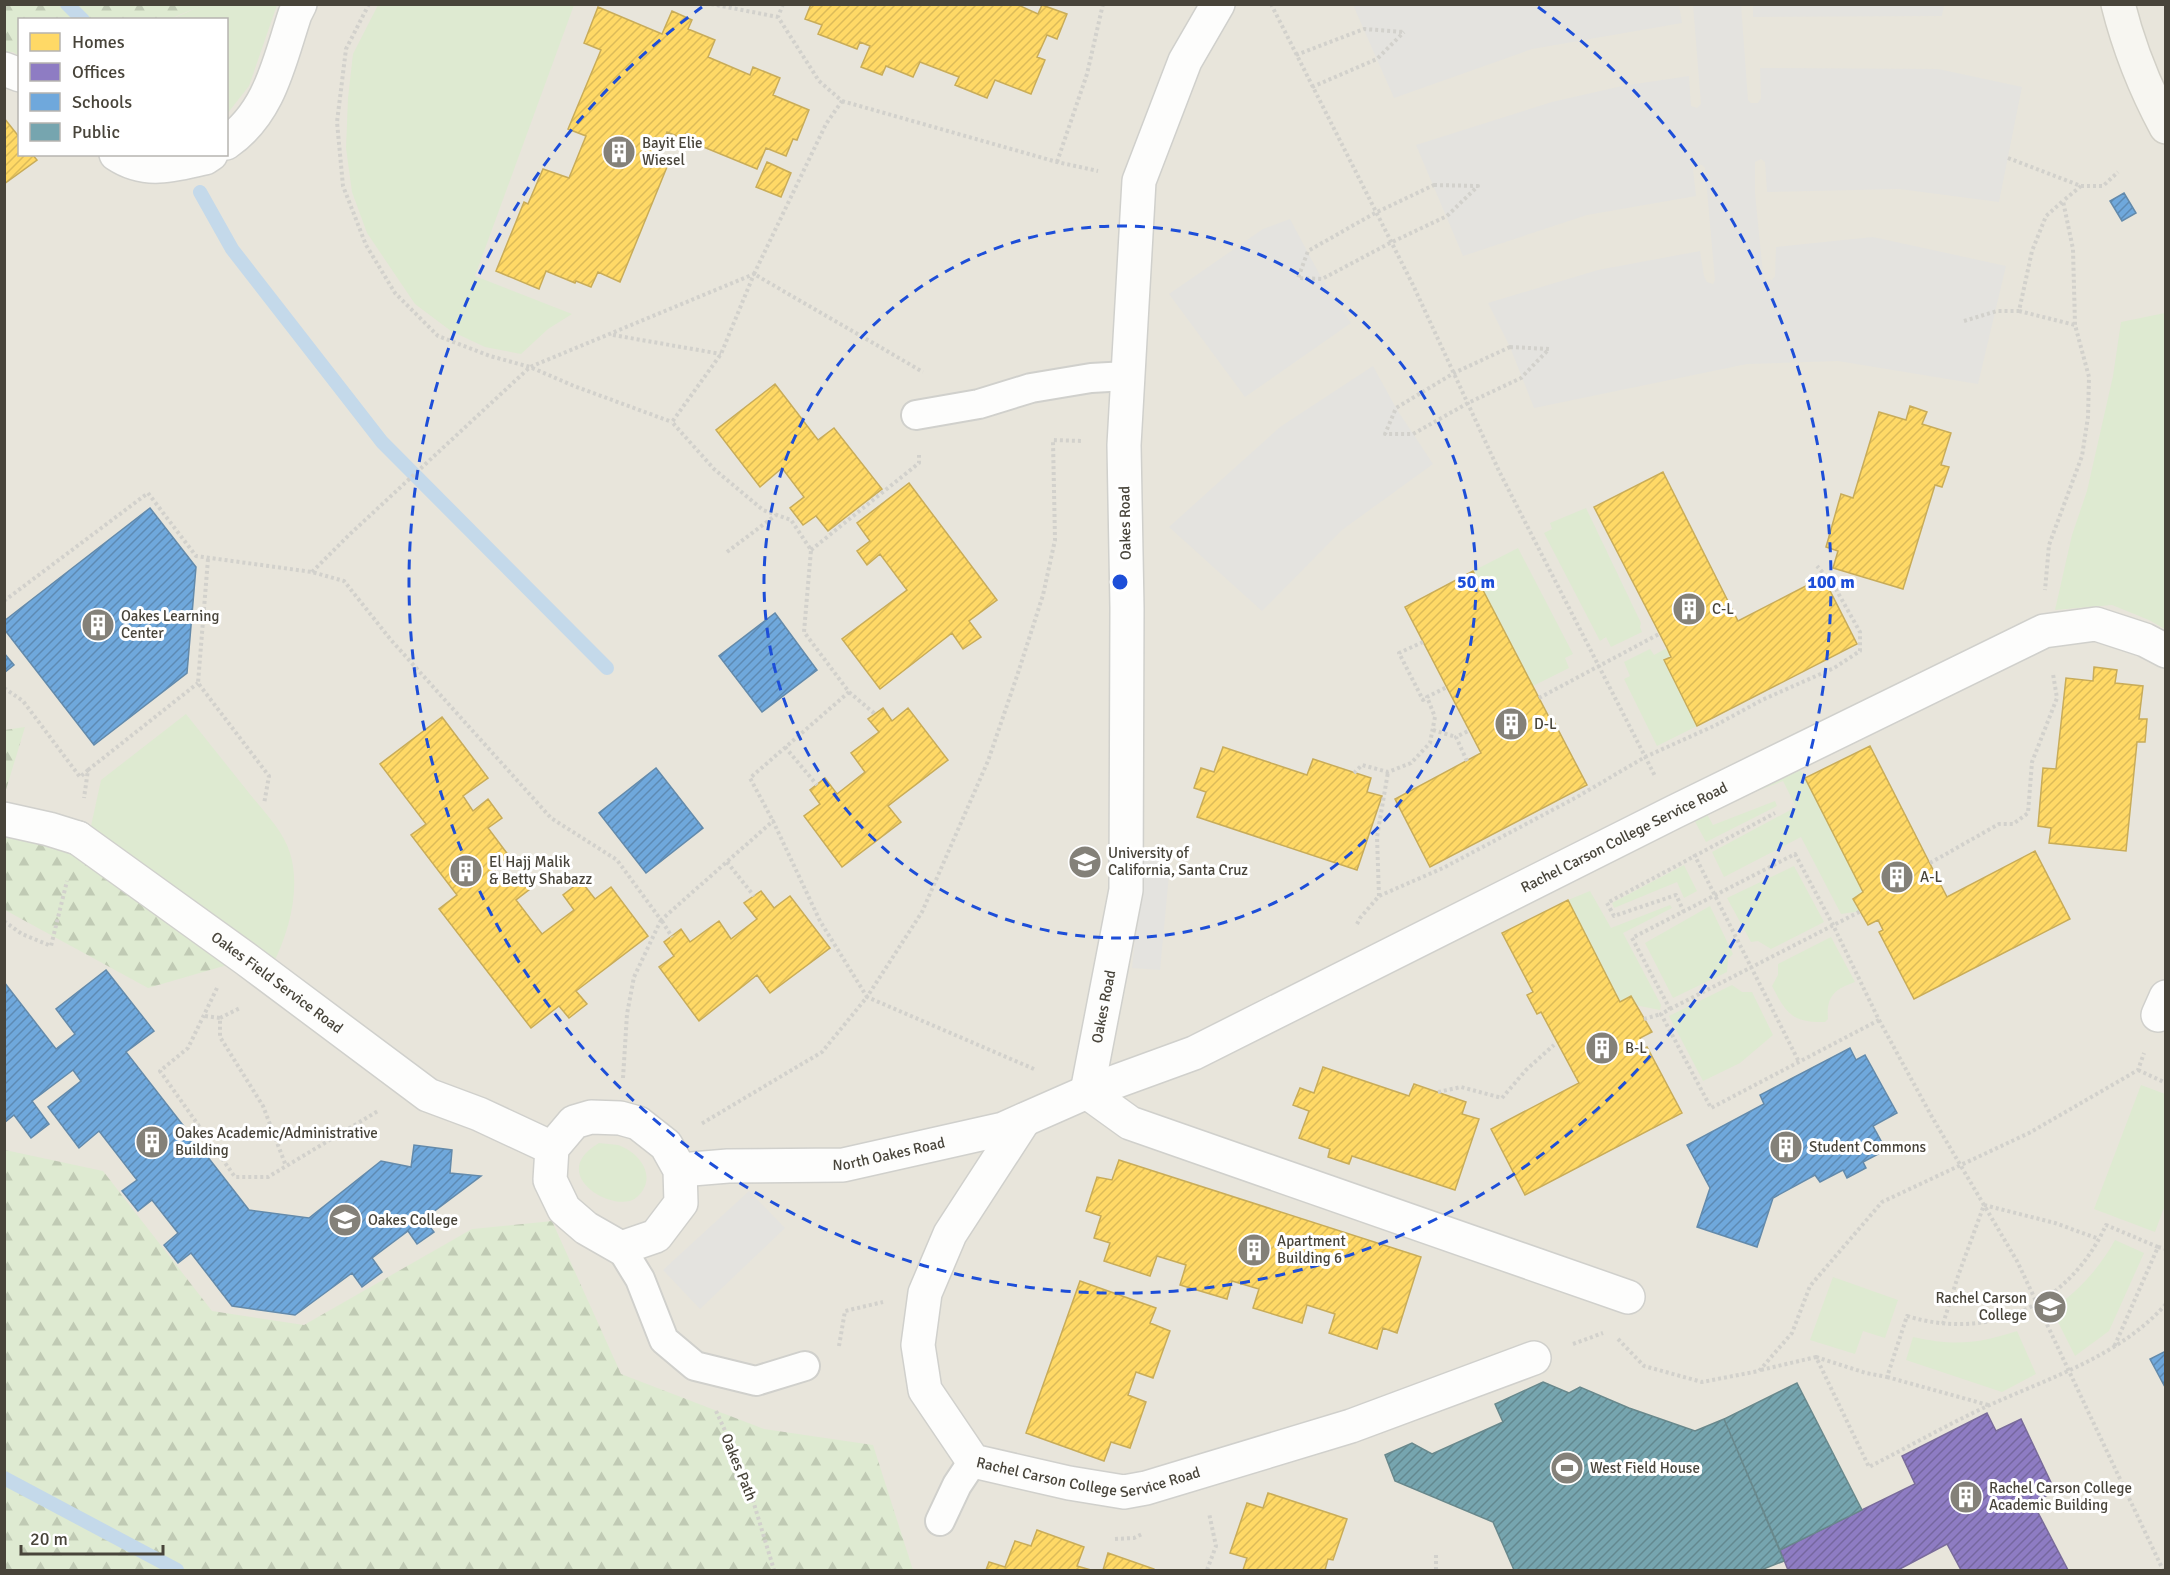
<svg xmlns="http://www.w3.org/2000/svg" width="2170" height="1575" font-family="Signika,sans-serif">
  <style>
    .education { fill: #e8e5db; fill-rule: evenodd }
    .green { fill: #deead1 }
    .forest { fill: url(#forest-firs) }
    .parking { fill: #e4e3df }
    .homes { fill: url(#homes-hatch); stroke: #c8ac59; stroke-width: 1.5 }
    .offices { fill: url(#offices-hatch); stroke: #796b9a; stroke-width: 1.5 }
    .schools { fill: url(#schools-hatch); stroke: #638aab; stroke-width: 1.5 }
    .public { fill: url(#public-hatch); stroke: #68888c; stroke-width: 1.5 }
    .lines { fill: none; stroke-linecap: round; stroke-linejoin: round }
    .stream { stroke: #c4d9ea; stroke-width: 14 }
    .service-casing { stroke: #d0d0cc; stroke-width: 32 }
    .pedestrian-casing { stroke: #d0d0cc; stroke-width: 36 }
    .minor-casing { stroke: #d0d0cc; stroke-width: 36 }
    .secondary-casing { stroke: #d2d0c7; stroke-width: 36 }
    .path { stroke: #d2d1cc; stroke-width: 4; stroke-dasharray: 3 3; stroke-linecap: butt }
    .service { stroke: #fdfdfc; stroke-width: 28 }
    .pedestrian { stroke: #fdfdfc; stroke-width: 33 }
    .minor { stroke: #fdfdfc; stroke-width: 33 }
    .secondary { stroke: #f7f6f1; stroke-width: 33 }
    .ring { fill: none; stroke: #1d4ed8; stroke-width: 3; stroke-dasharray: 10 8 }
    .labels { text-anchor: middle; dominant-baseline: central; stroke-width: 6; stroke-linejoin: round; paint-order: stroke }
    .poi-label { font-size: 15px; fill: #48443a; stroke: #fff; text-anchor: start }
    .street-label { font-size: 15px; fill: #48443a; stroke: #fff }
    .centre { fill: #1d4ed8; stroke: #fff; stroke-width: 3 }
    .ring-label { font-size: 18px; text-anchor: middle; font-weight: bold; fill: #1d4ed8; stroke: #fff; stroke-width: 6; stroke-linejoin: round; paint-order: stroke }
  </style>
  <defs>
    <pattern id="forest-firs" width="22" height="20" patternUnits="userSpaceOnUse" patternTransform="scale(1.5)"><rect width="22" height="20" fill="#deead1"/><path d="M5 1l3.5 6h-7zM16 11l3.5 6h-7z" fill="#c0cab4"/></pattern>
    <pattern id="homes-hatch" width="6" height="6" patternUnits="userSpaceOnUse" patternTransform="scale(1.5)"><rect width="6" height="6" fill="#ffd966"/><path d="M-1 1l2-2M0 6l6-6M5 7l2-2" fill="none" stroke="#dcbb59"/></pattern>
    <pattern id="offices-hatch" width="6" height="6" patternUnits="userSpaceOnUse" patternTransform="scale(1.5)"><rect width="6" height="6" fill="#8e7cc3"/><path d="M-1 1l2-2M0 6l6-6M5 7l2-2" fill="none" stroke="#76679f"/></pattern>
    <pattern id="schools-hatch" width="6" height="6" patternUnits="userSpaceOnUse" patternTransform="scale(1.5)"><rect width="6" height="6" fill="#6fa8dc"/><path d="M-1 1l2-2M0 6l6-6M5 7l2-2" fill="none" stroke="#5d8ab3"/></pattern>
    <pattern id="public-hatch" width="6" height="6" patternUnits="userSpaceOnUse" patternTransform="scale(1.5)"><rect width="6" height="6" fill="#76a5af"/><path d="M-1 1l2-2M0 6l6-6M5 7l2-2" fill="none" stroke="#63888f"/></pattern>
  </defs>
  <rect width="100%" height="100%" fill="#f2f2ee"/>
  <path class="education" d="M5 5H2165V1570H5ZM20 20H226V154H20Z"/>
  <path class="green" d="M203 5H277L249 86 227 114 226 20H170Z
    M378 5H574L475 276 572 314 548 329 521 354 485 347 451 331 415 304 367 233 352 192 346 148 348 98 353 54Z
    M2165 313V629L2149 620 2112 605 2055 610 2072 535 2087 491 2113 376 2121 322Z
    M1586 508 1641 623 1640 627 1642 632 1611 647 1606 637 1600 641 1544 533 1552 529 1550 523Z
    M1518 548 1573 654 1565 658 1569 668 1533 686 1473 571Z
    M1667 648 1671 657 1664 660 1697 726 1657 746 1624 679 1630 676 1624 662 1650 649 1654 655Z
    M186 714C207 740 228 767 249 793 263 811 283 830 290 853 301 889 289 932 273 964L91 826 101 780Z
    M1795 762 1805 778 1863 892 1853 899 1861 911 1841 914 1801 837 1724 877 1712 852 1796 807 1783 781 1723 804Z
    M1775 801 1777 806 1706 842 1692 816 1704 809 1713 825Z
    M1684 865 1697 891 1684 898 1677 882 1614 908 1612 903Z
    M1794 866 1824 922 1771 949 1758 941 1751 942 1727 898Z
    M1590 891 1611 928 1670 905 1672 908 1623 933 1661 1005 1660 1010 1620 1002 1568 900Z
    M1710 906 1733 954 1728 959 1727 972 1673 998 1645 943Z
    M1831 937 1855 982C1835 989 1826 996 1828 1019L1825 1022C1792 1023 1786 1013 1772 986L1778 975V964Z
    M1732 985 1742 992H1752L1773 1035 1740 1063 1703 1081 1669 1016Z
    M2141 1085 2165 1094V1205L2155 1232 2094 1209Z
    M599 1143C605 1144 612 1144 618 1145 641 1153 658 1178 637 1197 617 1216 544 1175 599 1143Z
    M2115 1240 2144 1253 2109 1331 2075 1356 2052 1310C2079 1290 2099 1269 2115 1240Z
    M1833 1277 1898 1300 1885 1338 1863 1331 1855 1354 1810 1340Z
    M2017 1331 2036 1374 2002 1392 1906 1360 1913 1337C1954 1346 1977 1344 2017 1331Z"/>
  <path class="forest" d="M4 5 5 4 203 5 170 19 20 20 19 56 13 52H5Z
    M25 727 5 793V730Z
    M4 833 65 844 241 961 148 988 5 910Z
    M5 1150 103 1171 212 1311 304 1325 472 1229 552 1221 621 1374 764 1429 873 1445 913 1570H5Z"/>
  <path class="parking" d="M1353 5H1679L1682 23 1532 49 1394 98Z
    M1693 5H1741L1748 100 1751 103H1758L1761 98 1760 68 1938 69 2022 87 1999 202 1899 189 1767 192 1765 162 1761 159 1755 162V193L1763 274 1765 279 1772 280 1775 276 1776 247 1873 237 2006 266 1978 384 1838 361 1747 364 1534 408 1510 347 1488 303 1598 270 1700 251 1704 276 1707 282 1713 284 1715 280 1705 168 1702 165 1696 164 1693 169 1696 196 1587 215 1463 256 1416 145 1552 102 1622 86 1689 76 1691 106 1697 108 1701 104Z
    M1753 5V4L1944 5 1942 16 1753 17Z
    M1290 219 1322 279 1351 323 1245 397 1169 294 1263 229Z
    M1373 366 1396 408 1433 464 1342 530 1262 611 1169 527 1280 427Z
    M1144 851 1171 854 1160 970 1132 968Z
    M749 1191 785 1228 700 1309 663 1270Z"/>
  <path class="homes" d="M811 4H1016L1038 14 1042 5 1067 14 1057 39 1047 35 1037 57 1045 60 1031 94 995 80 987 98 955 85 959 77 920 62 913 77 886 66 882 75 861 67 870 46 860 42 857 49 818 34 822 25 805 19Z
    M598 7 662 34 672 11 692 20 688 29 715 40 708 57 750 75 753 67 780 78 773 95 809 110 797 140 793 139 786 156 766 148 757 169 667 132 655 162 667 167 620 282 598 272 591 287 576 281 575 283 546 271 539 289 496 271 524 202 528 204 543 169 569 178 586 136 568 129 601 50 584 43Z
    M4 118 20 138V154H32L37 160 4 184Z
    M767 162 791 173 781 197 756 187Z
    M775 384 818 440 834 428 882 489 828 531 816 516 803 525 790 508 804 497 782 468 760 487 716 430Z
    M1910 406 1927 412 1922 424 1951 433 1941 465 1949 467 1942 487 1935 485 1903 589 1833 568 1838 551 1826 547 1841 494 1853 498 1879 412 1906 420Z
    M1663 472 1738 621 1823 577 1857 644 1697 726 1664 660 1671 657 1667 648 1594 507Z
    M909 483 997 600 969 621 981 637 963 649 952 633 880 689 842 639 907 590 880 554 867 565 857 551 870 541 857 523Z
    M1473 571 1550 719 1552 718 1587 785 1430 867 1395 799 1481 753 1405 607Z
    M2094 667 2117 670 2115 683 2143 686 2139 719H2147L2145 742H2137L2126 851 2049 843 2051 828 2038 826 2043 768 2056 769 2066 678 2093 681Z
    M883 708 892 721 908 708 948 760 888 806 901 822 842 867 804 816 820 804 810 790 825 778 837 794 865 772 851 753 879 732 868 719Z
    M442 717 488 778 463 796 473 811 488 799 502 818 488 828 509 856 493 868 504 884 518 873 530 889 516 900 542 934 574 910 563 895 581 881 595 899 611 887 648 936 576 991 587 1004 569 1018 559 1006 531 1028 439 909 457 895 411 835 426 824 380 764Z
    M1870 746 1947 897 2035 851 2070 919 1914 999 1879 932 1883 930 1878 920 1868 925 1853 899 1863 892 1805 778Z
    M1223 747 1307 775 1313 759 1371 778 1367 792 1382 796 1357 870 1197 817 1206 792 1194 788 1201 768 1214 772Z
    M761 891 774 908 790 896 830 948 770 993 757 975 699 1021 659 967 674 956 664 942 681 929 690 942 719 921 731 939 757 919 744 903Z
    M1568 900 1620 1002 1631 996 1652 1032 1640 1038 1645 1048 1647 1047 1682 1113 1525 1195 1491 1129 1579 1083 1541 1012 1537 1014 1527 995 1533 992 1502 933Z
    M1323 1067 1409 1096 1414 1084 1466 1102 1462 1114 1479 1119 1455 1190 1352 1156 1349 1164 1328 1157 1330 1149 1299 1138 1309 1111 1293 1105 1300 1088 1314 1093Z
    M1119 1160 1421 1257 1397 1333 1383 1328 1377 1349 1329 1333 1335 1314 1307 1305 1302 1323 1253 1308 1259 1289 1232 1281 1227 1299 1180 1285 1186 1265 1157 1256 1150 1276 1104 1261 1110 1243 1094 1238 1101 1216 1086 1211 1097 1177 1112 1180Z
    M1080 1281 1156 1308 1150 1323 1170 1331 1153 1378 1136 1372 1128 1395 1146 1402 1130 1448 1111 1442 1104 1461 1026 1433Z
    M1268 1493 1347 1519 1333 1560 1328 1559 1325 1570H1243L1247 1558 1230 1553 1247 1503 1263 1508Z
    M1037 1530 1084 1547 1077 1566 1091 1570H986L989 1562 1005 1567 1015 1541 1031 1546Z
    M1108 1553 1154 1569V1570H1103Z"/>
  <path class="offices" d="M1987 1413 1996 1431 2021 1419 2055 1491 2033 1503 2068 1570H1961L1947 1544 1898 1570H1788L1780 1550 1915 1484 1902 1456Z"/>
  <path class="schools" d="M2124 193 2136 213 2122 221 2110 201Z
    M150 508 196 567 187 673 94 745 4 629V621Z
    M775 613 817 670 762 712 719 656Z
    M4 653 14 665 4 673Z
    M656 768 703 828 646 873 599 813Z
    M106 970 154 1031 126 1052 249 1210 309 1218 381 1161 411 1167 414 1145 452 1150 450 1173 481 1176 424 1219 434 1232 417 1244 408 1231 372 1258 382 1272 362 1287 352 1273 295 1315 232 1306 191 1253 178 1263 164 1245 178 1233 152 1200 138 1211 122 1191 137 1180 99 1131 79 1148 48 1107 81 1081 73 1070 32 1101 49 1124 31 1138 14 1115 4 1123V982L56 1049 75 1034 56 1009Z
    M1850 1048 1856 1060 1865 1055 1897 1113 1873 1126 1886 1150 1863 1162 1866 1168 1847 1178 1843 1170 1820 1182 1815 1175 1773 1198 1757 1247 1697 1227 1710 1188 1687 1145 1764 1104 1760 1095Z
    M2166 1351V1389L2150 1359Z"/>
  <path class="public" d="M1543 1382 1569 1393 1580 1387 1629 1408 1695 1431 1724 1419 1784 1561 1761 1570H1514L1493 1522 1395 1481 1385 1455 1412 1443 1432 1454 1503 1422 1495 1404Z
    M1797 1383 1862 1510 1780 1550 1724 1419Z"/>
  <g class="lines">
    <path class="stream" d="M67 4 83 20
      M200 192 232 249 382 442 607 668
      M4 1478 177 1570"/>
    <defs>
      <path id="service" d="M916 415 979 404 1031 388 1091 378 1127 376
        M621 1248 640 1279 664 1340 695 1366 756 1381 805 1366
        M940 1521 957 1485 973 1461"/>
      <g id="pedestrian">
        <path id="s1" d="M78 838 246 959 428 1095 479 1114 552 1148"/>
      </g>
      <g id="minor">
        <path d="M4 69 20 75"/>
        <path d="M226 143C270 113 279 62 295 14L300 4"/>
        <path d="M116 154C146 174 173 165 205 158L211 154"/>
        <path d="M4 819 49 829 78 838"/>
        <path d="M2158 1015 2166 997"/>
        <path id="s2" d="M1087 1092 1126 890 1127 608 1124 445 1139 181 1185 61 1218 4"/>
        <path d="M1087 1092 1130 1123 1628 1297"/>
        <path d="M591 1117 620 1118 638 1123 666 1145 680 1170 681 1203 656 1236 621 1248 586 1228 564 1209 550 1180 552 1148 574 1122Z"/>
        <path id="s3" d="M1024 1120 950 1234 925 1293 918 1345 925 1390 973 1461 1069 1483 1124 1492 1146 1488 1351 1426 1534 1358"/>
        <path id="s4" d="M680 1170 728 1166 843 1165 1003 1129 1087 1092 1194 1053 1674 812 2044 631 2096 624 2145 640 2166 651"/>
      </g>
      <path id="secondary" d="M2118 4C2129 48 2145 88 2166 127"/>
    </defs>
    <use href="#service" class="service-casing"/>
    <use href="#pedestrian" class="pedestrian-casing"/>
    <use href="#minor" class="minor-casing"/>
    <use href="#secondary" class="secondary-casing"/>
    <path class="path" d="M369 4 346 49 337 122 343 186 366 245 395 293 438 336 490 356 530 367 574 386 672 422
      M711 4 778 17
      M783 4 778 17 819 81 842 101 826 124 754 274 923 372
      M1271 4 1413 285 1499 471 1655 776
      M1296 55 1364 29 1404 32
      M1312 87 1377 59 1404 32
      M842 101 1057 162 1098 171
      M2008 158 2081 186 2063 201
      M1057 162 1087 74 1103 4
      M1434 185 1478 186 1447 216 1390 243 1322 279 1298 278 1308 251 1375 213Z
      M2081 186H2103L2118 172
      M2019 311 2075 325
      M1964 321 1997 311H2019L2032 251 2046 216 2063 201 2073 249 2075 325 2089 377 2088 417 2082 456 2049 545 2045 590
      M613 335 721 354
      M1510 347 1549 349 1521 378 1468 403 1413 434H1385L1396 408 1454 373Z
      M811 550 919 463V455
      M727 552 776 515
      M208 559 198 683 269 776 264 804
      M312 572 349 535 530 367 754 274 721 354 672 422 714 469 763 510 791 520 811 550 804 632 849 692 750 778 773 821
      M4 601 148 493 196 556 312 572 344 581 391 640 551 818 617 860 661 920 773 821 820 921 867 997 822 1052 701 1124
      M1423 642 1399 653 1423 700 1427 697
      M4 688 23 701 80 777 88 770 84 798
      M849 692 875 714
      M1539 698 1659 634
      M1433 730 1456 737
      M785 747 817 785
      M1467 761 1456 737 1470 730
      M88 770 198 683
      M1354 773 1362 765 1388 772 1411 763 1430 743 1435 717 1427 697 1447 687
      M1694 854 1799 1062
      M1795 854 1833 925 1879 1020 1711 1108 1661 1014 1670 1009 1632 938Z
      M727 862 754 896
      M1930 863 1999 824H2013L2028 813 2032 762 2057 698 2053 674
      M1379 896 1377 837 1388 772
      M1684 912 1676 895 1614 916 1607 903 1775 813
      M4 921 22 934 51 946 67 881
      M662 921 672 937
      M1357 924 1360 918 1379 896 1443 868 1577 797 1645 757 1716 725 1762 700 1834 668 1860 651V632L1833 584 1817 566
      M217 988 188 1048 160 1071 235 1177H268L378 1111
      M1670 1009 1861 911
      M205 1016 220 1018V1037L263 1106 286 1166
      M220 1018 240 1008
      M1644 1019 1661 1014
      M1879 1020 1932 1117 2017 1261 2163 1570
      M1034 1069 867 997 922 912 988 761 1018 673 1043 595 1055 540 1053 440 1083 441
      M2138 1070 2166 1083
      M623 1078 627 1014 634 977 661 920
      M1438 1092 1461 1087 1502 1098 1526 1070 1554 1045
      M2158 1247 2166 1249
      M1943 1324 1958 1276 1984 1205 2055 1223 2099 1239
      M1618 1339 1644 1366 1702 1382 1759 1371 1792 1333 1810 1286 1882 1202 2029 1133 2138 1070 2144 1053
      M1573 1344 1603 1333
      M839 1346 845 1311 883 1302
      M1816 1357 1866 1373 1887 1377 1907 1316C1991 1342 2070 1304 2106 1225L2158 1247 2114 1347
      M1761 1370 1816 1357 1869 1467C1910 1446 1950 1423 1992 1404 2052 1377 2121 1355 2166 1304
      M1887 1377 1988 1405
      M716 1411 745 1474 774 1570
      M1115 1539 1134 1538 1142 1534
      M1207 1570 1216 1546 1209 1513
      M1436 1570V1554"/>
    <use href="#service" class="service"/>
    <use href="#pedestrian" class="pedestrian"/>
    <use href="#minor" class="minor"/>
    <use href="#secondary" class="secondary"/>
  </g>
  <g class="ring">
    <circle cx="1120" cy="582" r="356"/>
    <path d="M1538 7A711 711 0 1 1 702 7"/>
  </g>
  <defs>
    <symbol id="building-disc" viewBox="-11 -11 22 22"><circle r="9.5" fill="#848179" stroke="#fff"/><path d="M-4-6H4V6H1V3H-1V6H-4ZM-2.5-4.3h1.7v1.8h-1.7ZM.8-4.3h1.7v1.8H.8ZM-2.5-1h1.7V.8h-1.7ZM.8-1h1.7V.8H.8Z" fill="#fff"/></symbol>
    <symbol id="university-disc" viewBox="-11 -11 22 22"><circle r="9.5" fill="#848179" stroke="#fff"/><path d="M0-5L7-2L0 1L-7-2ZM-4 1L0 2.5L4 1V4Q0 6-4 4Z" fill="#fff"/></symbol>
    <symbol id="stadium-disc" viewBox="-11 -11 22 22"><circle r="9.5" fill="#848179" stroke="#fff"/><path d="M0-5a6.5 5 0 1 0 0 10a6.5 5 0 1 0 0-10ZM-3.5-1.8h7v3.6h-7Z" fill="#fff"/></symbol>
  </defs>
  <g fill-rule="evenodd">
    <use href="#building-disc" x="600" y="133" width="38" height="38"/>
    <use href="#building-disc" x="1670" y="590" width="38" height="38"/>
    <use href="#building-disc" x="79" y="606" width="38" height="38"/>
    <use href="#building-disc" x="1492" y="705" width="38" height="38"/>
    <use href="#university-disc" x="1066" y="843" width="38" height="38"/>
    <use href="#building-disc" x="447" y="852" width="38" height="38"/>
    <use href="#building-disc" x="1878" y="858" width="38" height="38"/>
    <use href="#building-disc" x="1583" y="1029" width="38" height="38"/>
    <use href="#building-disc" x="133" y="1123" width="38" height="38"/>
    <use href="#building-disc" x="1767" y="1128" width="38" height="38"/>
    <use href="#university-disc" x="326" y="1201" width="38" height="38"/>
    <use href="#building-disc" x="1235" y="1231" width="38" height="38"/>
    <use href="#university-disc" x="2031" y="1288" width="38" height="38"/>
    <use href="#stadium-disc" x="1548" y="1449" width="38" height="38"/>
    <use href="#building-disc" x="1947" y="1478" width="38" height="38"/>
  </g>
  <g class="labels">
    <g class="poi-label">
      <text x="642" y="143">Bayit Elie<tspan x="642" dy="17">Wiesel</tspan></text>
      <text x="1712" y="609">C-L</text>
      <text x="121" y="616">Oakes Learning<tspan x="121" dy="17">Center</tspan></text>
      <text x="1534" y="724">D-L</text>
      <text x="1108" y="853">University of<tspan x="1108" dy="17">California, Santa Cruz</tspan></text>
      <text x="489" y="862">El Hajj Malik<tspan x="489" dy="17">&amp; Betty Shabazz</tspan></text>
      <text x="1920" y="877">A-L</text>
      <text x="1625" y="1048">B-L</text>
      <text x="175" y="1133">Oakes Academic/Administrative<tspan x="175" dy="17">Building</tspan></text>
      <text x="1809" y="1147">Student Commons</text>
      <text x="368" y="1220">Oakes College</text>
      <text x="1277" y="1241">Apartment<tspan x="1277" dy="17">Building 6</tspan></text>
      <text x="2027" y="1298" text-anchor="end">Rachel Carson<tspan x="2027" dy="17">College</tspan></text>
      <text x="1590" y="1468">West Field House</text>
      <text x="1989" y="1488">Rachel Carson College<tspan x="1989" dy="17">Academic Building</tspan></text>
    </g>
    <g class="street-label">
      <text transform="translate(1125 523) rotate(-91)">Oakes Road</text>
      <text stroke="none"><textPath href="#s4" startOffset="1014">Rachel Carson College Service Road</textPath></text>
      <text stroke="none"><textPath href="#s1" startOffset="246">Oakes Field Service Road</textPath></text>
      <text stroke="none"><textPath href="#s2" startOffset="87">Oakes Road</textPath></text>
      <text stroke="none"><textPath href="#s4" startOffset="210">North Oakes Road</textPath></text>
      <text stroke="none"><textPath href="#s3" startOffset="502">Rachel Carson College Service Road</textPath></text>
      <text transform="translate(739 1467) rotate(68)">Oakes Path</text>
    </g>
  </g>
  <circle cx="1120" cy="582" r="9" class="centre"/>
  <g class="ring-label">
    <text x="1476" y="588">50 m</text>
    <text x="1831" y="588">100 m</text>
  </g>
  <rect width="2170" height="1575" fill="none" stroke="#48443a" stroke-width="12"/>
  <rect x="18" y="18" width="210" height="138" fill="#ffffff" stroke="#b6b4b0" stroke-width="1.5"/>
  <rect x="30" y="33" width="30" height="18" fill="#ffd966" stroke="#b6b4b0" stroke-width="1.5"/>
  <text x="72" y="48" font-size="18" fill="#48443a">Homes</text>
  <rect x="30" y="63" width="30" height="18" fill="#8e7cc3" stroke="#b6b4b0" stroke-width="1.5"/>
  <text x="72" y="78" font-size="18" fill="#48443a">Offices</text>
  <rect x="30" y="93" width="30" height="18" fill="#6fa8dc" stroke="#b6b4b0" stroke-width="1.5"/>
  <text x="72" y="108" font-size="18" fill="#48443a">Schools</text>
  <rect x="30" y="123" width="30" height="18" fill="#76a5af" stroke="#b6b4b0" stroke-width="1.5"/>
  <text x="72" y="138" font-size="18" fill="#48443a">Public</text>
  <path d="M21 1545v9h142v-9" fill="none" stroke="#48443a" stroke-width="3"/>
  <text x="30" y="1545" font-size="18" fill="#48443a" stroke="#ffffff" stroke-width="4.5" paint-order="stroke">20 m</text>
</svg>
